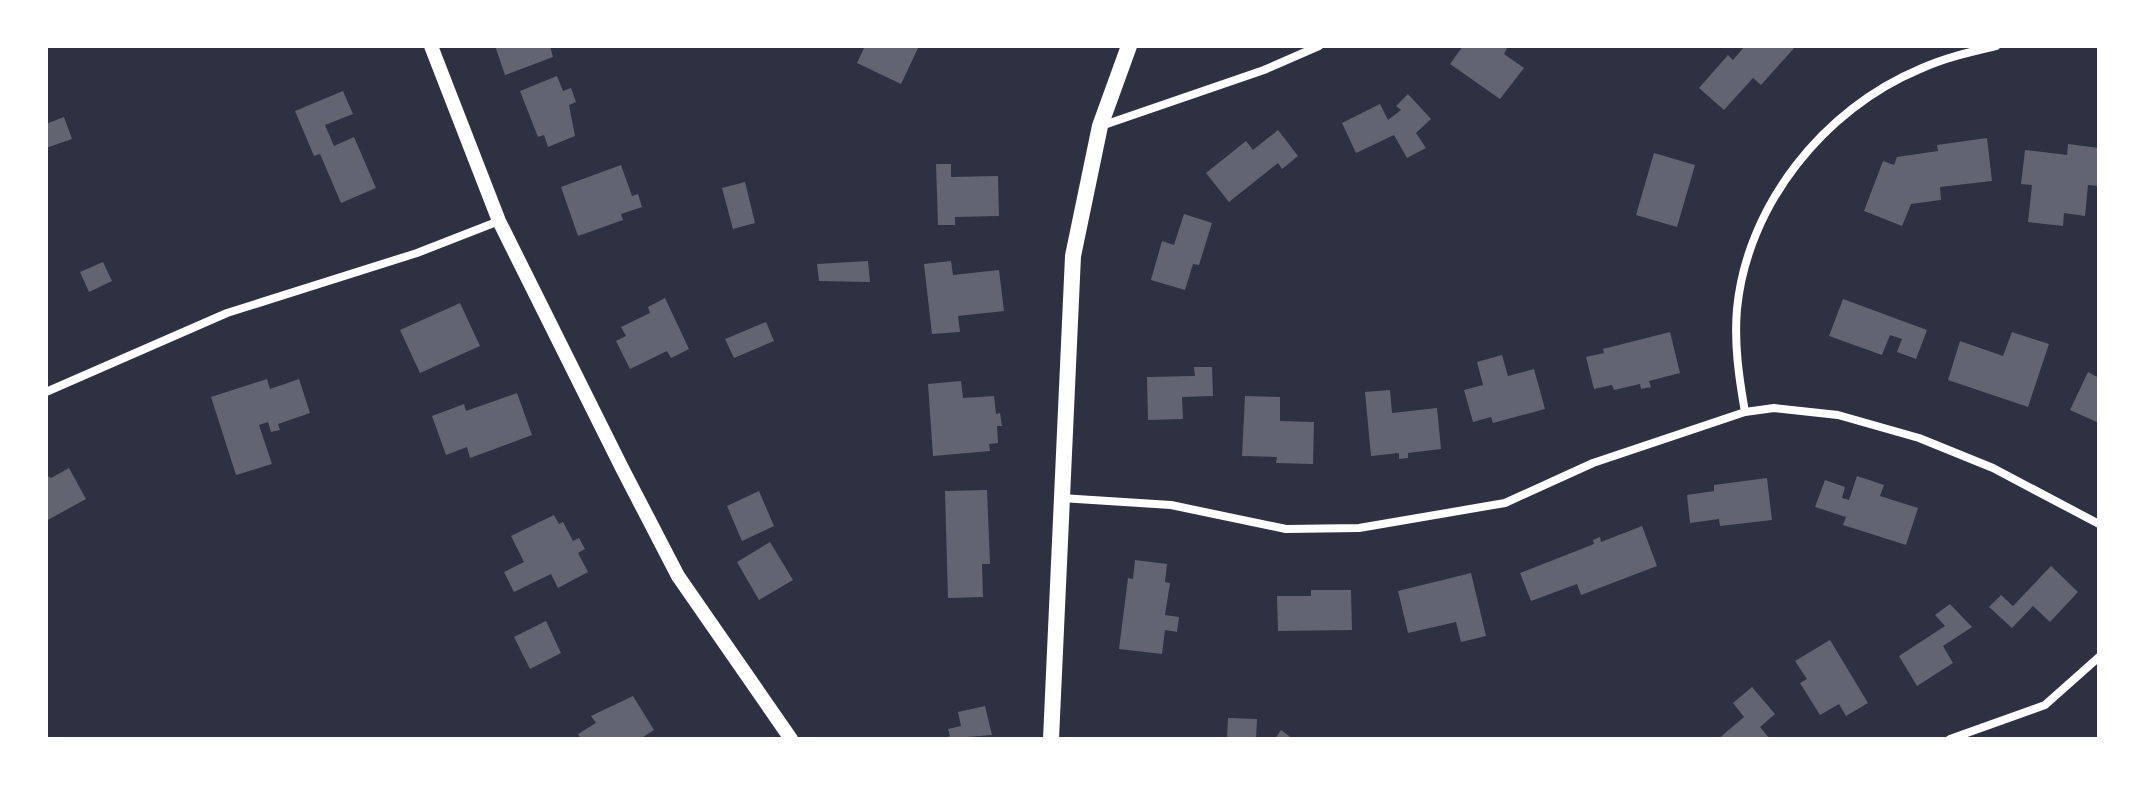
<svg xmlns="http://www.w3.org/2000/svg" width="2145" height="785" font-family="Rubik,sans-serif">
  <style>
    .building { fill: #626471 }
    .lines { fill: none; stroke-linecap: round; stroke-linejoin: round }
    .minor { stroke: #fff; stroke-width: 8 }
    .tertiary { stroke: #fff; stroke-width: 14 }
    .secondary { stroke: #fff; stroke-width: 16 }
  </style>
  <rect width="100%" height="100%" fill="#2d3142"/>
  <path class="building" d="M495 46H550L553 57 505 75Z
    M865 46H919L901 84 857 63Z
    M1463 46H1508L1504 54 1524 68 1500 99 1450 64Z
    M1745 46H1796L1761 85 1753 78 1724 110 1699 88 1728 55 1733 60Z
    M557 76 563 91 571 88 576 102 569 105 575 136 548 147 544 135 538 137 520 91Z
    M343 91 353 114 325 125 334 146 354 137 376 188 341 203 320 154 314 156 295 111Z
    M1408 94 1431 119 1416 133 1426 148 1407 158 1394 135 1356 153 1342 123 1380 104 1388 120 1401 110 1396 106Z
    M64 117 72 139 46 148V124Z
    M1278 130 1298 156 1282 169 1278 163 1229 202 1206 173 1246 141 1253 150Z
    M1987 138 1992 181 1940 187 1941 200 1911 204 1902 226 1864 211 1883 161 1894 165 1897 157 1938 151 1937 145Z
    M2068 144 2099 148V186L2088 185 2085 216 2064 213 2063 226 2028 222 2032 185 2021 184 2025 150 2067 155Z
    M1654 153 1695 165 1677 227 1636 215Z
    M936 164H951V177L998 176 999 216 955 217V225H938Z
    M621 165 632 196 638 194 642 207 621 214 623 220 578 236 561 187Z
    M745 182 755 223 733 229 722 188Z
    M1184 214 1212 223 1199 265 1193 264 1185 290 1151 280 1162 241 1174 245Z
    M868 261 870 282 819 281 817 264Z
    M951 261 953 275 999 270 1004 311 958 316 960 332 932 334 924 264Z
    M103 262 112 281 89 292 80 272Z
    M665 298 689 349 671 358 667 351 630 369 616 341 626 336 621 327 650 313 648 307Z
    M1843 299 1927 330 1916 359 1897 352 1902 339 1890 335 1882 355 1829 336Z
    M460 303 480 346 420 373 400 330Z
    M766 322 774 341 734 358 725 339Z
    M1670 332 1680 373 1649 381 1651 387 1641 389 1640 384 1614 390 1612 385 1594 389 1586 357 1604 353 1603 349Z
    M2012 332 2049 344 2028 407 1948 380 1960 341 2003 356Z
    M1502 355 1508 376 1534 369 1545 409 1493 423 1491 417 1473 422 1464 390 1483 385 1477 362Z
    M1194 367H1212L1213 396 1182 397 1183 419 1148 420 1147 377 1195 376Z
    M2088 372 2099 378V423L2070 410Z
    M267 379 270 389 299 379 310 413 278 424 280 430 271 432 268 422 259 425 272 464 236 475 211 397Z
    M961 381 963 398 994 396 996 414 1000 413 1002 426H997L998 443 989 444 990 451 933 456 928 384Z
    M1390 390 1392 413 1437 408 1441 449 1408 453V458L1399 459V453L1371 456 1365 392Z
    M517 393 532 435 470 458 467 447 446 455 432 416 464 404 466 411Z
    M1245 396 1280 397V421L1314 422 1313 464 1276 463 1277 457 1242 456Z
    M69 468 86 499 46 521V475L51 478Z
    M1857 476 1884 485 1880 496 1918 508 1906 545 1843 525 1846 517 1815 507 1825 480 1845 487 1842 498 1849 500Z
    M1767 478 1772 520 1720 526 1719 519 1690 523 1687 495 1714 491V485Z
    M987 490 990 564H982L983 597 948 598 945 491Z
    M759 491 774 526 742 541 727 506Z
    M554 515 559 524 563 522 573 541 579 538 585 549 578 553 588 572 558 588 551 574 514 592 504 572 524 562 511 536Z
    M1642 526 1657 566 1581 595 1577 584 1531 601 1520 573 1594 544 1593 540 1600 537 1601 542Z
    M770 542 793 580 759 600 737 562Z
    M1135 560 1167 564 1165 582 1170 583 1165 615 1179 617 1177 632 1165 630 1162 654 1119 649 1128 578 1133 579Z
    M2051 566 2078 592 2050 622 2033 606 2012 628 1989 607 2001 595 2013 606Z
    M1471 573 1486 636 1461 642 1456 622 1408 633 1398 591Z
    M1311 590H1351L1352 630 1278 631 1277 596H1311Z
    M1950 604 1972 627 1943 646 1953 663 1917 686 1899 656 1945 626 1935 615Z
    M546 621 561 653 530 669 514 637Z
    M1830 640 1868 703 1846 716 1839 704 1820 715 1800 683 1807 679 1795 661Z
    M1752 687 1775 714 1760 727 1770 739H1718L1744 717 1733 703Z
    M633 696 654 730 640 739H581L578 734 596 723 591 716Z
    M985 706 992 735 944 739 950 736 948 729 961 726 958 712Z
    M1228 718 1257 719 1256 739H1227Z
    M1281 730 1293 739H1275Z"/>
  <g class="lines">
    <path class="minor" d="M1101 126 1264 70 1319 46
      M46 392 227 313 417 253 499 221
      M1745 412C1739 378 1734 344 1737 309 1747 205 1824 109 1920 69 1944 58 1970 52 1996 46
      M1061 498 1171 505 1286 529 1359 528 1505 503 1593 463 1745 412 1774 408 1838 415 1919 438 1993 468 2099 524
      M1950 739 2045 705 2099 657"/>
    <path class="tertiary" d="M431 46 499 221 622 468 678 576 791 739"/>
    <path class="secondary" d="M1051 739 1073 256 1100 126 1129 46"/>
  </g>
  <rect width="2145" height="785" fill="none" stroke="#ffffff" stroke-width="96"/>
</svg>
